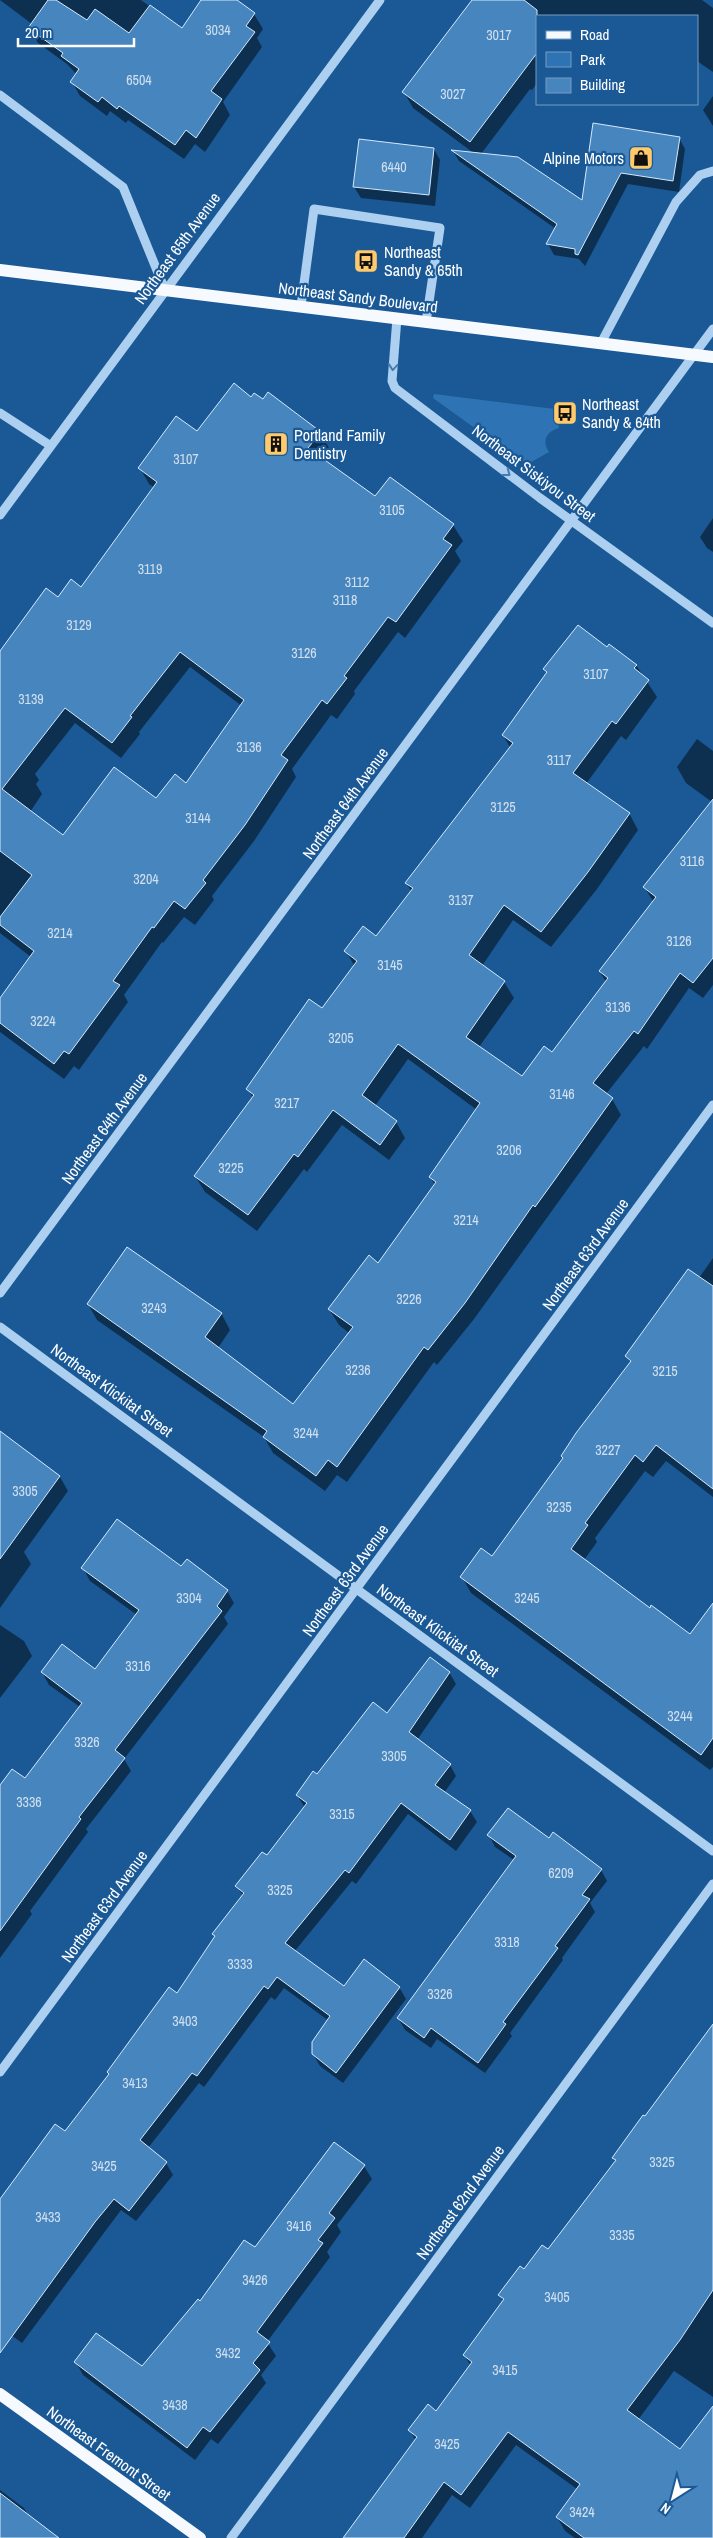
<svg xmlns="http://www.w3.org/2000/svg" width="713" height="2538" font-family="'Archivo Narrow',sans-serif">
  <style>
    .green { fill: #2e74b4 }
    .shadow { fill: #0007; fill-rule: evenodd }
    .building { fill: #4785be; stroke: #d4e9fb; fill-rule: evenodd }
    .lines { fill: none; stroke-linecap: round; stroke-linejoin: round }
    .minor { stroke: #add0f0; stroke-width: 9 }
    .major { stroke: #f6faff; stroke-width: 12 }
    .oneway { stroke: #467db1 }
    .labels { text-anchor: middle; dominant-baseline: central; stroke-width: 4.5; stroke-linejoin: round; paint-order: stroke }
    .number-label { font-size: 14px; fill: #d1e0ef }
    .poi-label { font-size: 16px; fill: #fff; stroke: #1a5996; text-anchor: start }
    .street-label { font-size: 16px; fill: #fff; stroke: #1a5996 }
  </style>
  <rect width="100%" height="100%" fill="#1a5996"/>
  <path class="green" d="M434 394 555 409 559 428C547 431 541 441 549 452L526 465 433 398Z"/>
  <path class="shadow" d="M0 0H141L182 30 203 0H235L254 14 263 29 257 38 262 47 223 102 230 115 205 152 195 144 184 159 128 120 126 123 110 111 107 116 80 96 72 82 77 75 67 64 38 43 29 28 32 24Z
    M473 0H702L713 8V72L697 61V16H537V83L532 90 530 89 481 154 583 203 594 124 679 138 685 149 679 192 628 184 585 266 579 259 554 255 548 244 556 229 459 161 453 151 475 154 413 108 404 92Z
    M713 96V126L703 110Z
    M434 149 440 160 435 206 361 198 354 187Z
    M251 399 320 432 329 448 321 459 375 498 453 525 463 541 455 551 461 561 405 638 398 632 354 691 355 694 337 719 331 715 292 769 296 777 254 841 212 896 214 900 195 925 184 917 163 943 162 942 124 995 128 1002 79 1070 74 1066 64 1079 0 1032V1000L31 957 0 933V652L58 598 81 588 155 488 149 484 140 468ZM190 667 242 706 186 785 156 800 63 837 30 812 42 794 36 784 39 780 35 774 75 723 121 758 140 734 139 732Z
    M713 518V552L707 548 700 537Z
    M607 649 636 665 657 697 626 740 621 736 586 784 629 813 638 830 597 889 551 947 513 920 482 966 504 982 514 998 479 1047 522 1077 553 1054 606 982 600 972 654 903 645 888 712 802 686 783 677 767 697 739 713 751V985L703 998 689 988 647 1049 644 1046 606 1094 612 1099 621 1115 474 1319 437 1365 434 1362 347 1482 337 1475 325 1491 273 1453 264 1437 97 1320 88 1304 221 1313 230 1330 218 1348 293 1406 349 1333 339 1325 329 1309 378 1265 435 1185 430 1177 477 1110 408 1059 375 1106 396 1122 405 1138 389 1160 342 1125 307 1172 304 1169 257 1231 205 1192 195 1176 253 1098 248 1089 322 1010 355 967 346 951 377 938 412 892 406 883 511 749 503 735 547 674 545 669Z
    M713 1258V1497L666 1461 653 1477 645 1471 595 1538 597 1542 584 1560 650 1610 690 1636 713 1605V1767L710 1770 471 1593 462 1577 493 1558 631 1363 626 1356 699 1278Z
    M0 1446 60 1477 68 1491 24 1552 31 1564 0 1608Z
    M187 1561 227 1591 234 1603 224 1617 228 1624 124 1759 131 1771 86 1829 88 1832 30 1911 32 1914 0 1958V1787L25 1780 80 1707 49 1685 42 1672 95 1671 137 1615 90 1581 83 1568H182Z
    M0 1625 24 1641 32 1656 0 1698Z
    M449 1672 456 1684 417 1740 450 1765 456 1776 444 1793 470 1811 477 1822 456 1851 408 1814 356 1884 352 1881 294 1952 345 1988 399 1987 406 1999 343 2083 320 2066 313 2054 329 2021 284 1988 275 2000 271 1997 204 2087 199 2083 148 2148 166 2163 173 2175 136 2221 121 2210 22 2343 0 2327V2201L65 2133 177 1994 216 1937 213 1934 243 1896 237 1886 267 1857 305 1808 297 1795 387 1715Z
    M489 1835 549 1840 601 1870 607 1881 590 1903 595 1912 562 1958 563 1960 510 2033 512 2036 485 2073 437 2039 431 2048 405 2030 398 2018 514 1860 495 1847Z
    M713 2028V2397L674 2371 638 2420 681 2451 713 2408V2538H575L565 2531 557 2517 577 2489 516 2445 470 2508 452 2495 422 2538H345L416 2441 410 2430 437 2413 471 2366 464 2355 504 2302 500 2295 548 2251 616 2162 613 2158Z
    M364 2166 372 2179 337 2225 341 2232 327 2252 330 2257 267 2342 276 2356 261 2375 266 2383 218 2444 211 2439 195 2460 83 2375 76 2362 142 2368 200 2303 255 2249Z
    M0 2490 24 2508 29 2517 57 2538H0Z"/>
  <path class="building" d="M48 0H56L87 20 95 9 129 33 150 5 182 28 201 0H237L255 13 246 26 255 32 211 91 222 99 196 138 186 130 175 145 119 106 117 109 102 97 98 102 70 82 79 69 61 56 63 53 28 28Z
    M472 0H524L537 10V53L470 142 402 92Z
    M593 123 680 137 673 181 621 173 578 255 575 254V249L546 244 557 224 451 150 518 157 582 200Z
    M359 139 434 148 429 195 353 187Z
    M234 383 251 397 254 393 263 399 268 392 321 432 308 448 375 496 390 477 454 524 443 539 452 545 396 622 388 617 344 676 347 678 327 704 322 700 281 755 288 760 245 825 203 880 206 883 185 909 174 901 154 928 152 927 113 981 120 985 69 1054 64 1051 54 1064 0 1023V998L34 951 0 925V917L32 875 0 851V651L46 588 58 597 71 579 81 587 157 482 138 468 176 416 197 431ZM180 652 244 700 186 783 175 774 156 798 114 767 63 835 2 789 65 708 112 743 132 717 130 716Z
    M578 625 607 647 609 644 637 665 634 668 649 680 616 724 612 721 573 773 630 813 588 872 541 932 504 905 469 955 505 981 466 1037 522 1076 544 1046 552 1052 608 978 599 971 656 897 643 887 713 799V958L693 983 680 973 638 1034 634 1031 593 1083 613 1098 556 1178 535 1207 533 1205 465 1303 428 1350 424 1347 337 1467 328 1460 316 1476 263 1437 267 1431 87 1304 127 1247 222 1313 205 1337 293 1404 353 1327 328 1309 369 1255 378 1263 436 1182 429 1177 480 1103 398 1044 362 1095 397 1121 380 1145 333 1110 298 1157 294 1154 248 1215 194 1176 254 1095 246 1089 309 999 322 1008 357 961 344 951 363 926 376 936 413 888 405 883 513 743 502 735 547 672 543 669Z
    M688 1269 713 1286V1489L656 1445 643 1462 635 1455 585 1523 588 1525 571 1549 650 1608 651 1605 690 1634 713 1603V1738L701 1755 460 1577 481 1548 492 1556 563 1458 561 1456 576 1433 631 1361 625 1356Z
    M0 1431 60 1476 0 1559Z
    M117 1519 181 1566 187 1559 228 1590 217 1606 222 1611 115 1750 125 1758 79 1817 81 1819 0 1931V1785L12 1769 25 1778 82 1703 41 1672 62 1644 95 1669 139 1610 81 1568Z
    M430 1657 450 1672 409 1732 451 1764 435 1785 471 1810 450 1840 401 1803 349 1873 345 1870 285 1943 344 1986 364 1959 400 1987 336 2073 312 2054V2042L330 2016 277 1977 268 1989 264 1986 197 2076 192 2073 140 2140 167 2162 129 2211 114 2199 95 2222 0 2353V2199L55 2124 65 2131 109 2074 107 2072 169 1987 177 1993 215 1936 212 1934 244 1893 235 1886 262 1852 267 1855 307 1803 296 1795 313 1771 317 1774 373 1702 387 1713Z
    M508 1808 549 1838 553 1832 602 1869 582 1895 590 1899 555 1946 558 1948 503 2022 506 2024 478 2063 431 2028 424 2038 397 2018 516 1856 487 1835Z
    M713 2024V2290L680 2340 627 2410 680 2449 713 2406V2538H584L556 2517 580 2484 508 2432 461 2495 444 2482 404 2538H343L417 2437 408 2430 428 2404 436 2411 472 2362 463 2355 504 2299 498 2295 520 2266 524 2269 542 2245 548 2249 616 2160 612 2158 643 2115 645 2116Z
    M334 2142 365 2165 329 2213 335 2218 318 2240 323 2243 257 2332 270 2342 253 2363 260 2370 210 2432 203 2427 187 2448 74 2362 96 2333 142 2366 198 2299 200 2301 244 2240 255 2247Z
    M0 2493 59 2538H0Z"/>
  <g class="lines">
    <path class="minor" d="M0 95 123 187 165 290
      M301 306 314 209 440 228 426 322
      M397 318 392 381 395 388 540 498 713 623
      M601 343 676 202 700 175 713 171
      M0 413 51 446
      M0 515 380 0
      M0 1293 713 329
      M0 1327 713 1851
      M0 2072 713 1105
      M231 2538 713 1884"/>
    <path class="major" d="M0 270 713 357
      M0 2394 200 2538"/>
  </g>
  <defs><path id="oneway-chevron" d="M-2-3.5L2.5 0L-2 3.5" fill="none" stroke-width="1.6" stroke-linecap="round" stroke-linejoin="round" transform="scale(1.25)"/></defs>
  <g class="oneway">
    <use href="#oneway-chevron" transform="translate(393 367) rotate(95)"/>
    <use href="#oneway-chevron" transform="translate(507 473) rotate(37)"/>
  </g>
  <defs>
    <symbol id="shop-square" viewBox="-11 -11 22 22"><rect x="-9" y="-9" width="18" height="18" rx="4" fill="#ffca6c" stroke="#1a5996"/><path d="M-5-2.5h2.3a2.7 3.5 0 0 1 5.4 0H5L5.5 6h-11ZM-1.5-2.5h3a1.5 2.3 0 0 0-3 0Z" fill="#111"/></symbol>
    <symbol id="bus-square" viewBox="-11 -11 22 22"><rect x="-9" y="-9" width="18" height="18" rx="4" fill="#ffca6c" stroke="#1a5996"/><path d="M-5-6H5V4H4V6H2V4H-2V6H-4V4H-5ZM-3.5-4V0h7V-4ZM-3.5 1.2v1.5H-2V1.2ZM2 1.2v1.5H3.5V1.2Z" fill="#111"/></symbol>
    <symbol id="building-square" viewBox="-11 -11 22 22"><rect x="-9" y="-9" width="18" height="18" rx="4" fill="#ffca6c" stroke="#1a5996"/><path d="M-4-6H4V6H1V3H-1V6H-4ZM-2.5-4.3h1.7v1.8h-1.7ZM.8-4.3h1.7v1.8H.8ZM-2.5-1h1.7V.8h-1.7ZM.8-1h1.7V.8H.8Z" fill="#111"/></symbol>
  </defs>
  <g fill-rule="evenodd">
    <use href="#shop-square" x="627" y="144" width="28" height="28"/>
    <use href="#bus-square" x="352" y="247" width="28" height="28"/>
    <use href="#bus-square" x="551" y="399" width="28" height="28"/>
    <use href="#building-square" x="262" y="430" width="28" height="28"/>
  </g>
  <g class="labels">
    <g class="number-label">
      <text x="218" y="30">3034</text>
      <text x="499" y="35">3017</text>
      <text x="139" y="80">6504</text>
      <text x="453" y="94">3027</text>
      <text x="394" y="167">6440</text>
      <text x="186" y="459">3107</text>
      <text x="392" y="510">3105</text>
      <text x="150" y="569">3119</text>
      <text x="357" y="582">3112</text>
      <text x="345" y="600">3118</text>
      <text x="79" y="625">3129</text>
      <text x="304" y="653">3126</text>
      <text x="596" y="674">3107</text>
      <text x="31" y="699">3139</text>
      <text x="249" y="747">3136</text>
      <text x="559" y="760">3117</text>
      <text x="503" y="807">3125</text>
      <text x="198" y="818">3144</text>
      <text x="692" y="861">3116</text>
      <text x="146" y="879">3204</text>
      <text x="461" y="900">3137</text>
      <text x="60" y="933">3214</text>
      <text x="679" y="941">3126</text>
      <text x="390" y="965">3145</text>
      <text x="618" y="1007">3136</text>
      <text x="43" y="1021">3224</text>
      <text x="341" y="1038">3205</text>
      <text x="562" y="1094">3146</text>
      <text x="287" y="1103">3217</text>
      <text x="509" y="1150">3206</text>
      <text x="231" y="1168">3225</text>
      <text x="466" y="1220">3214</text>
      <text x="409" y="1299">3226</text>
      <text x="154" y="1308">3243</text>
      <text x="358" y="1370">3236</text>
      <text x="665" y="1371">3215</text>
      <text x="306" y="1433">3244</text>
      <text x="608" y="1450">3227</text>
      <text x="25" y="1491">3305</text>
      <text x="559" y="1507">3235</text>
      <text x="189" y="1598">3304</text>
      <text x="527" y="1598">3245</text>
      <text x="138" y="1666">3316</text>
      <text x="680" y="1716">3244</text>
      <text x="87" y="1742">3326</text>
      <text x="394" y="1756">3305</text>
      <text x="29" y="1802">3336</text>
      <text x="342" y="1814">3315</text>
      <text x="561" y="1873">6209</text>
      <text x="280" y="1890">3325</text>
      <text x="507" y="1942">3318</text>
      <text x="240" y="1964">3333</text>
      <text x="440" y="1994">3326</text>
      <text x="185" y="2021">3403</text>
      <text x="135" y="2083">3413</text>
      <text x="662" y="2162">3325</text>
      <text x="104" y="2166">3425</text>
      <text x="48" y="2217">3433</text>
      <text x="299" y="2226">3416</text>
      <text x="622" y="2235">3335</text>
      <text x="255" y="2280">3426</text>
      <text x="557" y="2297">3405</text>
      <text x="228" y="2353">3432</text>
      <text x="505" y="2370">3415</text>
      <text x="175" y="2405">3438</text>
      <text x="447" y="2444">3425</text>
      <text x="582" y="2512">3424</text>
    </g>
    <g class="poi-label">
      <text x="624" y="158" text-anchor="end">Alpine Motors</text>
      <text x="384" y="252">Northeast<tspan x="384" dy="18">Sandy &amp; 65th</tspan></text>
      <text x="582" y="404">Northeast<tspan x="582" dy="18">Sandy &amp; 64th</tspan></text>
      <text x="294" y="435">Portland Family<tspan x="294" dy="18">Dentistry</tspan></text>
    </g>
    <g class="street-label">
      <text transform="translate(177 248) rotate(-54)">Northeast 65th Avenue</text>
      <text transform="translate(358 297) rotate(7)">Northeast Sandy Boulevard</text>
      <text transform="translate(534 473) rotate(37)">Northeast Siskiyou Street</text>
      <text transform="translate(345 803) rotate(-54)">Northeast 64th Avenue</text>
      <text transform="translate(104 1128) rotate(-54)">Northeast 64th Avenue</text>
      <text transform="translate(585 1254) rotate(-54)">Northeast 63rd Avenue</text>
      <text transform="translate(112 1390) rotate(36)">Northeast Klickitat Street</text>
      <text transform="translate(345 1580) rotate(-54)">Northeast 63rd Avenue</text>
      <text transform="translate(438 1630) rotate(36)">Northeast Klickitat Street</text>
      <text transform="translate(104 1906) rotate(-54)">Northeast 63rd Avenue</text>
      <text transform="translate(460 2202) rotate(-54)">Northeast 62nd Avenue</text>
      <text transform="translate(109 2453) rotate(36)">Northeast Fremont Street</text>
    </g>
  </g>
  <rect x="536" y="15" width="162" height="90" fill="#1a5996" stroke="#769bc0"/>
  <rect x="546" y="31" width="25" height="8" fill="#f6faff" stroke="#769bc0"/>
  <text x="580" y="40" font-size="15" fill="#ffffff">Road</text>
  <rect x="546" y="52" width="25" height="15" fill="#2e74b4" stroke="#769bc0"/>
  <text x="580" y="65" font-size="15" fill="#ffffff">Park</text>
  <rect x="546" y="78" width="25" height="15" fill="#4785be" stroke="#769bc0"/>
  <text x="580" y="90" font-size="15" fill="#ffffff">Building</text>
  <g transform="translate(673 2498) rotate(216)" stroke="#1a5996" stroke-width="4" paint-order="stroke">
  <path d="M0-4L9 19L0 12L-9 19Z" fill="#ffffff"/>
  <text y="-8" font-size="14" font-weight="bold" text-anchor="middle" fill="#ffffff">N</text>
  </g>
  <path d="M18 38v8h116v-8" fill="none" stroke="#ffffff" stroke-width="2.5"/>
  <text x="25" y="38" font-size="15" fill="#ffffff" stroke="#1a5996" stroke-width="4" paint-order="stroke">20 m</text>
</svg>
